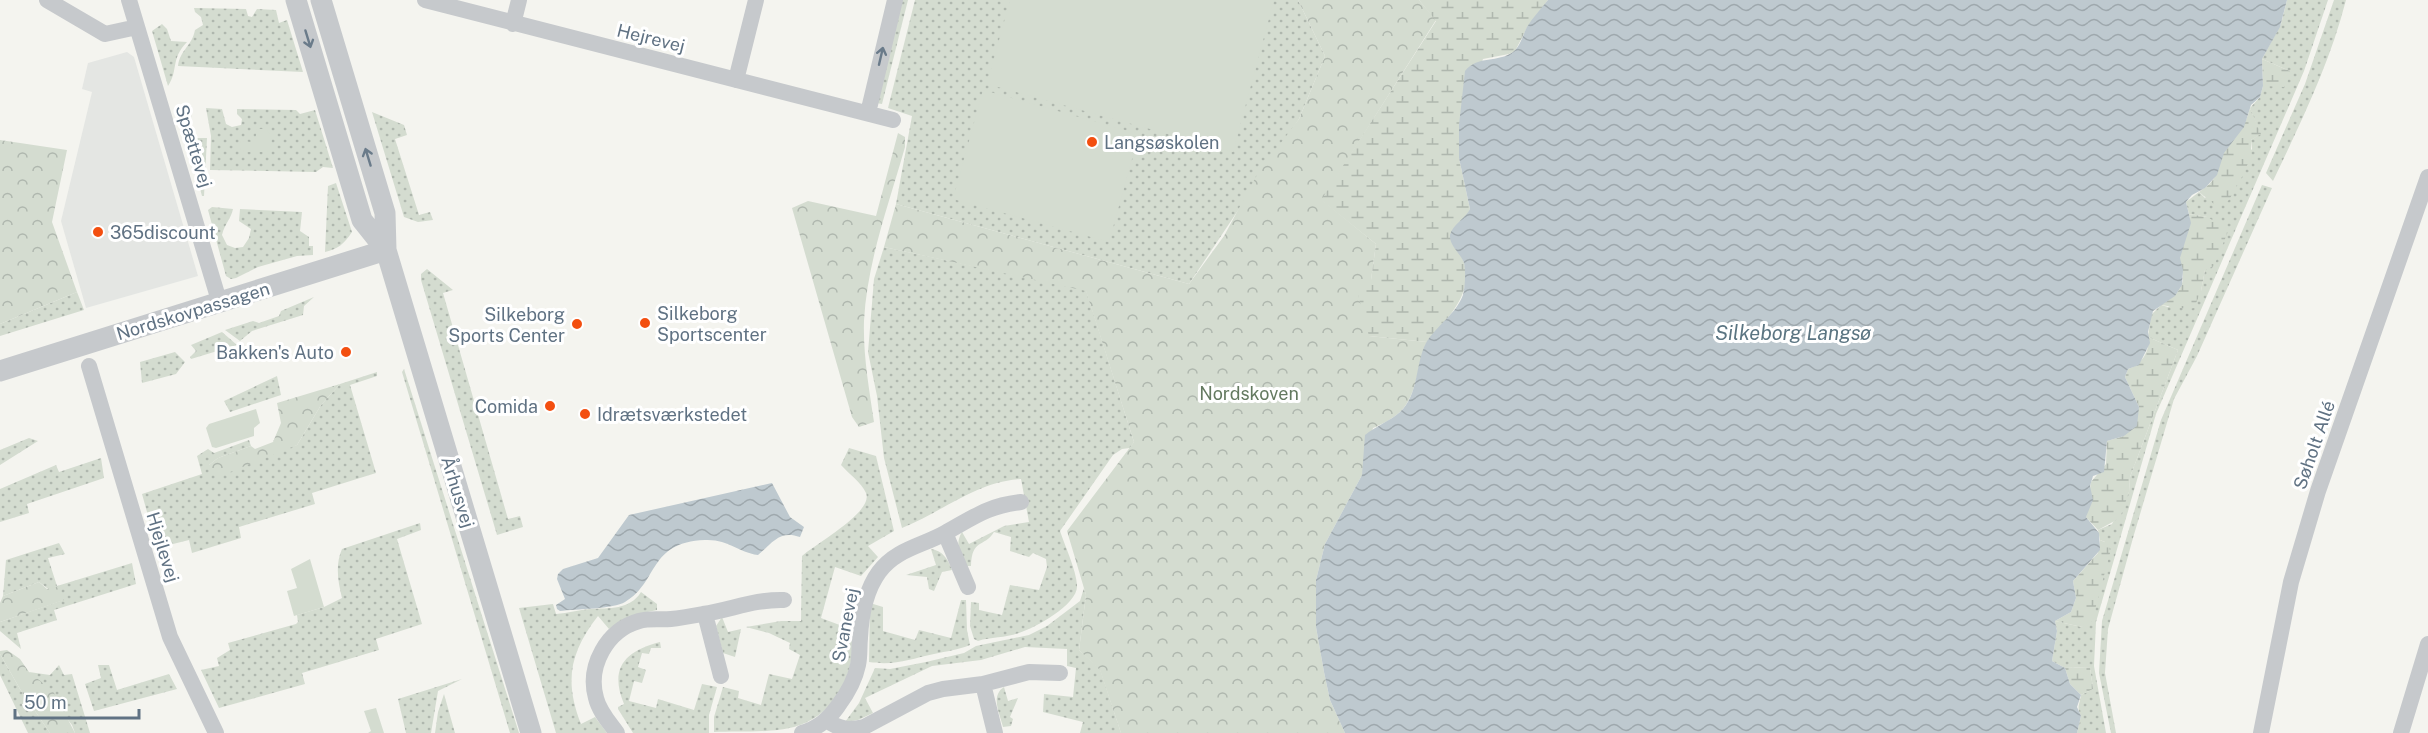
<svg xmlns="http://www.w3.org/2000/svg" width="2428" height="733" font-family="'Public Sans',sans-serif">
  <style>
    .built { fill: #e4e6e3 }
    .grass { fill: url(#grass-dots) }
    .forest { fill: url(#forest-crowns) }
    .wetland { fill: url(#wetland-marsh) }
    .green { fill: #d4dcd0 }
    .water { fill: url(#water-waves) }
    .lines { fill: none; stroke-linecap: round; stroke-linejoin: round }
    .minor { stroke: #c6c9cc; stroke-width: 16 }
    .tertiary { stroke: #c6c9cc; stroke-width: 21 }
    .oneway { stroke: #6a7b8a }
    .poi-dot { fill: #f34f10; stroke: #fff; stroke-width: 2 }
    .labels { text-anchor: middle; dominant-baseline: central; stroke-width: 6; stroke-linejoin: round; paint-order: stroke }
    .street-label { font-size: 18px; fill: #607283; stroke: #fff }
    .poi-label { font-size: 18px; fill: #607283; stroke: #fff; text-anchor: start }
    .park-label { font-size: 18px; fill: #647a60; stroke: #fff }
    .water-label { font-size: 20px; font-style: italic; fill: #5b7582; stroke: #fff }
  </style>
  <defs>
    <pattern id="grass-dots" width="8" height="8" patternUnits="userSpaceOnUse" patternTransform="scale(1.5)"><rect width="8" height="8" fill="#d4dcd0"/><path d="M2 2h.1M6 6h.1" fill="none" stroke="#afb7ae" stroke-width="1.8" stroke-linecap="round"/></pattern>
    <pattern id="forest-crowns" width="20" height="18" patternUnits="userSpaceOnUse" patternTransform="scale(1.5)"><rect width="20" height="18" fill="#d4dcd0"/><path d="M2 6a3 3 0 1 1 6 0M12 15a3 3 0 1 1 6 0" fill="none" stroke="#afb7ae"/></pattern>
    <pattern id="wetland-marsh" width="20" height="14" patternUnits="userSpaceOnUse" patternTransform="scale(1.5)"><rect width="20" height="14" fill="#d4dcd0"/><path d="M1 5h8M5 5V1M11 12h8M15 12V8" fill="none" stroke="#afb7ae"/></pattern>
    <pattern id="water-waves" width="16" height="10" patternUnits="userSpaceOnUse" patternTransform="scale(1.5)"><rect width="16" height="10" fill="#bec9cf"/><path d="M0 5q4-4 8 0t8 0" fill="none" stroke="#9ea8ad"/></pattern>
  </defs>
  <rect width="100%" height="100%" fill="#f4f4ef"/>
  <path class="built" d="M127 52 134 57 198 276 86 308 61 221 92 92 82 89 88 63Z"/>
  <path class="grass" d="M901 0H908L882 104 876 103Z
    M915 0H1298L1325 56 1299 119 1189 284 896 204 912 116 888 108Z
    M2287 0H2328L2304 71 2156 414 2096 622 2094 666 2106 733H2077L2081 716C2076 706 2080 705 2081 695L2093 689 2090 667 2065 668 2052 661 2057 631 2055 621 2082 627 2105 542 2100 540 2098 530 2112 524 2129 492 2130 477 2178 350 2148 337 2151 315 2161 305 2168 307 2201 291 2205 270 2207 217 2189 214 2186 202 2199 192 2205 198 2252 149 2251 140 2260 134 2250 108 2260 97 2263 86H2269L2290 71 2262 59 2281 24Z
    M2334 0H2346C2330 63 2301 122 2273 181L2266 173 2305 84Z
    M194 8 246 9 248 16 252 17 257 9 276 10 279 23 287 20 303 72 178 66C180 50 192 46 195 30L203 25 201 17 195 12Z
    M162 24 167 29 171 41 187 42C170 60 179 69 168 86L152 31Z
    M181 106H192L190 134 184 135 177 111Z
    M206 108 222 109 226 124 232 127 241 125 242 119 237 114V109L296 110 300 114 315 110 333 168 323 167 316 172 210 170 211 136Z
    M372 112 404 125 407 135 395 139 419 215 430 212 433 220 418 222 404 217Z
    M196 138H207L204 196H202L187 141 195 143Z
    M336 183 352 232C344 244 338 249 325 252L328 186Z
    M2262 185 2272 188 2197 356 2174 399 2133 538 2108 629 2105 673 2116 733H2111L2099 673 2102 621 2161 420Z
    M212 207 233 209C231 219 225 223 222 235L227 245 235 248 243 247 249 238 251 229 239 221 240 209 302 212 300 231 309 237V246H313V255L297 256 258 267 236 278 231 279 226 276 208 210Z
    M884 247 1086 290 1134 442 1130 448 1122 449 1113 455 1060 531C1065 546 1076 570 1077 585 1079 604 1035 628 1019 633 1006 638 991 637 978 641L974 639 970 626 971 602 979 603V610L1002 615 1010 585 1039 590 1047 567 1046 559 1033 553 1029 557 1010 551 1011 537 994 532C984 548 972 538 971 566H967C961 553 954 545 962 532L969 544 1004 526 1029 522 1021 479C977 481 942 512 902 528L884 458 877 396 868 352 874 279Z
    M427 269 453 290 443 293 508 519 520 516 523 527 497 535 421 280V274Z
    M77 292 84 310 0 336V324Z
    M314 297 304 306 303 315 252 331 240 341 225 330 253 321 259 323 279 316 281 311Z
    M222 332 237 345 191 359 190 357 196 351 191 345Z
    M175 352 185 362 176 374 142 383 140 362Z
    M404 369 519 733H510L402 372Z
    M377 372V376L350 385 376 473 312 493 315 504 239 527 241 538 192 553 189 540 157 548 142 494 202 474 197 456 208 449 214 453 249 440 251 446 218 458 209 465 297 445 321 405 340 384Z
    M277 376 281 395 230 412 224 401Z
    M29 438 38 441 0 465V450Z
    M849 448 876 456 894 531 868 546 878 557 861 576 835 567 821 618 845 627 846 630 852 632C857 673 835 716 794 727 773 733 737 731 714 732V717L723 687 739 691 738 698 761 705 769 674 792 679 800 655 789 649 790 643 769 633 746 627 781 621H801L802 556C815 544 874 512 866 493 861 482 849 474 841 465Z
    M101 458 104 478 27 504 29 513 0 522V489L56 465 59 472Z
    M420 523 421 530 397 539 422 624 376 639 379 650 302 673 305 684 219 708 201 670 219 666 217 658 230 650 228 643 296 624 298 622 297 615 324 607 342 598C338 582 335 565 342 549Z
    M59 543 65 554 48 558 57 586 132 563 136 584 54 610 57 620 17 633 21 649 0 631V622L63 600 39 582 3 596 6 560Z
    M931 549C943 551 948 559 952 570L942 572 934 591 929 589 927 577 906 575 936 565Z
    M1084 588 1086 595 1079 650 1100 669 1121 733H1080L1083 722 1043 712 1044 694 1073 697 1076 668 1067 666V649L1025 647 981 660 932 666 865 698 873 713 858 720 845 722 859 703 875 668 890 669 926 662 964 653 976 646 1029 635 1047 626 1080 601Z
    M641 592 657 604V610L634 615 609 629 598 616C570 652 564 681 581 724L595 717 607 733H556L519 608 553 604 556 614C568 613 579 610 590 609 609 608 630 610 641 592Z
    M961 600H966L967 630 970 645C958 650 947 651 934 654 910 659 895 666 869 662L870 603 883 607V631L915 640 919 630 951 638Z
    M722 617 728 632 741 629 735 657 723 653 716 626Z
    M660 642 661 648H651L649 654 642 653 638 667 646 670 642 683 634 681 629 701 656 708 658 699 694 710 702 684 717 687 709 715V733H633L618 709V707L624 704C609 668 625 651 660 642Z
    M0 654 20 689 50 733H28L0 675Z
    M59 665 64 675 72 674 90 733H75L72 725 29 672 50 675Z
    M98 665H109L117 690 169 674 177 689 94 711 85 684 101 678Z
    M462 679 438 691 431 733H406L398 699Z
    M1004 687 1008 701 1018 698 1010 717 1013 719 1011 726 1003 727C1000 714 990 696 1004 687Z
    M444 694 455 733H435L438 712Z"/>
  <path class="forest" d="M1298 0H1419L1436 20 1322 200 1376 244 1371 280 1369 336 1427 342C1417 363 1418 394 1401 411 1393 419 1382 424 1373 428L1362 475 1325 544 1316 580V627L1324 672 1330 700 1345 733H1121L1100 670 1079 650 1086 595 1067 531 1134 442 1086 291 884 247 896 204 1189 284 1224 236 1258 173 1299 119 1325 56Z
    M898 133 905 137V147C889 204 867 262 864 321 863 355 869 388 874 422L859 427 852 417 792 208 808 201 876 216Z
    M0 140 67 150 52 222 77 292 0 324Z
    M340 384 321 405 297 445 218 477 209 472V465L218 458 251 446 255 449 273 442 281 423 277 403Z
    M39 582 47 589 57 587 64 600 0 622V603L3 596Z
    M7 650 20 659 29 672 53 691 75 733H50L20 689 0 654V651Z"/>
  <path class="wetland" d="M1419 0H1548L1527 28 1515 51 1509 54 1483 59 1459 125V158L1470 209 1467 216 1452 231C1451 244 1458 248 1463 260 1476 292 1446 320 1427 342L1369 336 1356 287 1371 280 1376 244 1321 200 1436 21Z
    M2262 59 2290 71 2289 78 2284 87 2263 86Z
    M2250 108 2261 134 2251 140V156L2243 175 2229 200 2220 206 2214 204 2199 192C2224 176 2213 168 2226 149 2236 135 2246 126 2250 108Z
    M2189 214 2207 217 2229 229 2214 266 2205 270 2201 291 2194 308 2188 309 2161 305C2169 300 2177 295 2181 286 2186 276 2180 269 2180 259 2180 243 2192 230 2189 214Z
    M2148 337 2178 350 2130 477 2129 492 2120 518 2098 530 2086 517 2091 482 2106 464 2107 441 2124 436 2139 407 2125 377 2128 369C2141 366 2151 350 2148 337Z
    M2100 540 2109 544 2110 553 2092 621 2082 627 2055 621 2071 612 2076 598 2073 581 2098 553Z
    M2090 667 2093 689 2081 695 2070 684 2065 668Z"/>
  <path class="green" d="M1010 0H1274L1233 152 987 84Z
    M983 90 1139 134 1109 242 953 199Z
    M257 129H266C273 136 273 144 267 152H245L239 148V143L242 141 251 142 255 141Z
    M256 409 260 423 254 428V436L216 448 212 447 206 428 209 424Z
    M310 559 324 607 294 616 287 591 297 588 291 569Z
    M376 708 384 733H368L371 731 364 711Z"/>
  <path class="water" d="M1548 0H2287L2280 27 2262 59 2263 86 2260 97 2251 105 2244 127 2224 153 2217 175 2205 188 2192 195 2186 202 2191 223 2180 258 2183 270 2182 285 2175 296 2153 311 2148 332 2150 343 2139 365 2128 369 2125 377 2139 407 2137 426 2124 436 2107 441 2104 472 2093 476 2090 486 2093 500 2086 517 2099 533 2100 550 2073 581 2076 598 2071 612 2055 621 2057 631 2052 661 2065 668 2070 684 2081 695 2077 707 2081 716 2077 733H1345L1330 700 1324 672 1316 627V580L1325 544 1362 475 1365 435C1376 426 1390 421 1400 412 1419 395 1415 364 1426 343 1436 326 1456 314 1463 295 1465 287 1466 272 1464 263 1461 254 1449 245 1450 235 1452 225 1466 218 1470 209L1459 158V125L1465 71C1478 55 1498 63 1513 52 1520 47 1523 35 1527 27 1533 17 1541 9 1548 0Z
    M772 483 790 517 804 527 800 537C780 530 773 542 758 555 737 552 729 539 705 540 648 542 659 582 625 602 614 609 575 609 560 611L557 609 556 605 565 599 557 579 558 574 563 569 598 558 629 515Z"/>
  <g class="lines">
    <path class="minor" d="M47 0 105 34 137 27
      M129 0 220 304
      M425 0 893 120
      M513 24 519 0
      M736 80 756 0
      M868 113 895 0
      M89 366 170 637 216 733
      M945 533 968 587
      M705 614 721 676
      M983 684 995 733
      M827 720C839 730 850 730 864 727L928 693 943 689 983 684 1029 672 1060 673
      M617 733C609 722 599 711 596 698 587 666 607 630 639 621 649 618 660 620 671 619 681 618 692 616 703 614 731 610 755 599 784 600
      M802 733C818 728 828 720 838 706 847 694 855 680 858 665 860 656 859 647 860 638 861 616 866 590 879 572 896 549 922 546 945 533 974 517 987 506 1021 502
      M2261 733 2291 582 2318 491 2428 177
      M2401 733 2428 644"/>
    <path class="tertiary" d="M296 0 362 220 386 250
      M321 0 385 213 386 250 531 733
      M0 371 386 250"/>
  </g>
  <defs><path id="oneway-shaft" d="M-6 0H5M1.5-3L5.5 0L1.5 3" fill="none" stroke-width="1.6" stroke-linecap="round" stroke-linejoin="round" transform="scale(1.5)"/></defs>
  <g class="oneway">
    <use href="#oneway-shaft" transform="translate(308 39) rotate(73)"/>
    <use href="#oneway-shaft" transform="translate(881 56) rotate(-77)"/>
    <use href="#oneway-shaft" transform="translate(368 157) rotate(-107)"/>
  </g>
  <g class="poi-dot">
    <circle cx="1092" cy="142" r="6"/>
    <circle cx="98" cy="232" r="6"/>
    <circle cx="645" cy="323" r="6"/>
    <circle cx="577" cy="324" r="6"/>
    <circle cx="346" cy="352" r="6"/>
    <circle cx="550" cy="406" r="6"/>
    <circle cx="585" cy="414" r="6"/>
  </g>
  <g class="labels">
    <g class="street-label">
      <text transform="translate(651 38) rotate(14)">Hejrevej</text>
      <text transform="translate(194 146) rotate(73)">Spættevej</text>
      <text transform="translate(193 311) rotate(-17)">Nordskovpassagen</text>
      <text transform="translate(2314 445) rotate(-71)">Søholt Allé</text>
      <text transform="translate(458 492) rotate(73)">Århusvej</text>
      <text transform="translate(163 547) rotate(73)">Hjejlevej</text>
      <text transform="translate(845 625) rotate(-79)">Svanevej</text>
    </g>
    <g class="poi-label">
      <text x="1104" y="142">Langsøskolen</text>
      <text x="110" y="232">365discount</text>
      <text x="657" y="313">Silkeborg<tspan x="657" dy="21">Sportscenter</tspan></text>
      <text x="565" y="314" text-anchor="end">Silkeborg<tspan x="565" dy="21">Sports Center</tspan></text>
      <text x="334" y="352" text-anchor="end">Bakken's Auto</text>
      <text x="538" y="406" text-anchor="end">Comida</text>
      <text x="597" y="414">Idrætsværkstedet</text>
    </g>
    <g class="park-label">
      <text x="1249" y="393">Nordskoven</text>
    </g>
    <g class="water-label">
      <text x="1793" y="333">Silkeborg Langsø</text>
    </g>
  </g>
  <path d="M15 709v9h124v-9" fill="none" stroke="#607283" stroke-width="3"/>
  <text x="24" y="709" font-size="18" fill="#607283" stroke="#ffffff" stroke-width="4.5" paint-order="stroke">50 m</text>
</svg>
